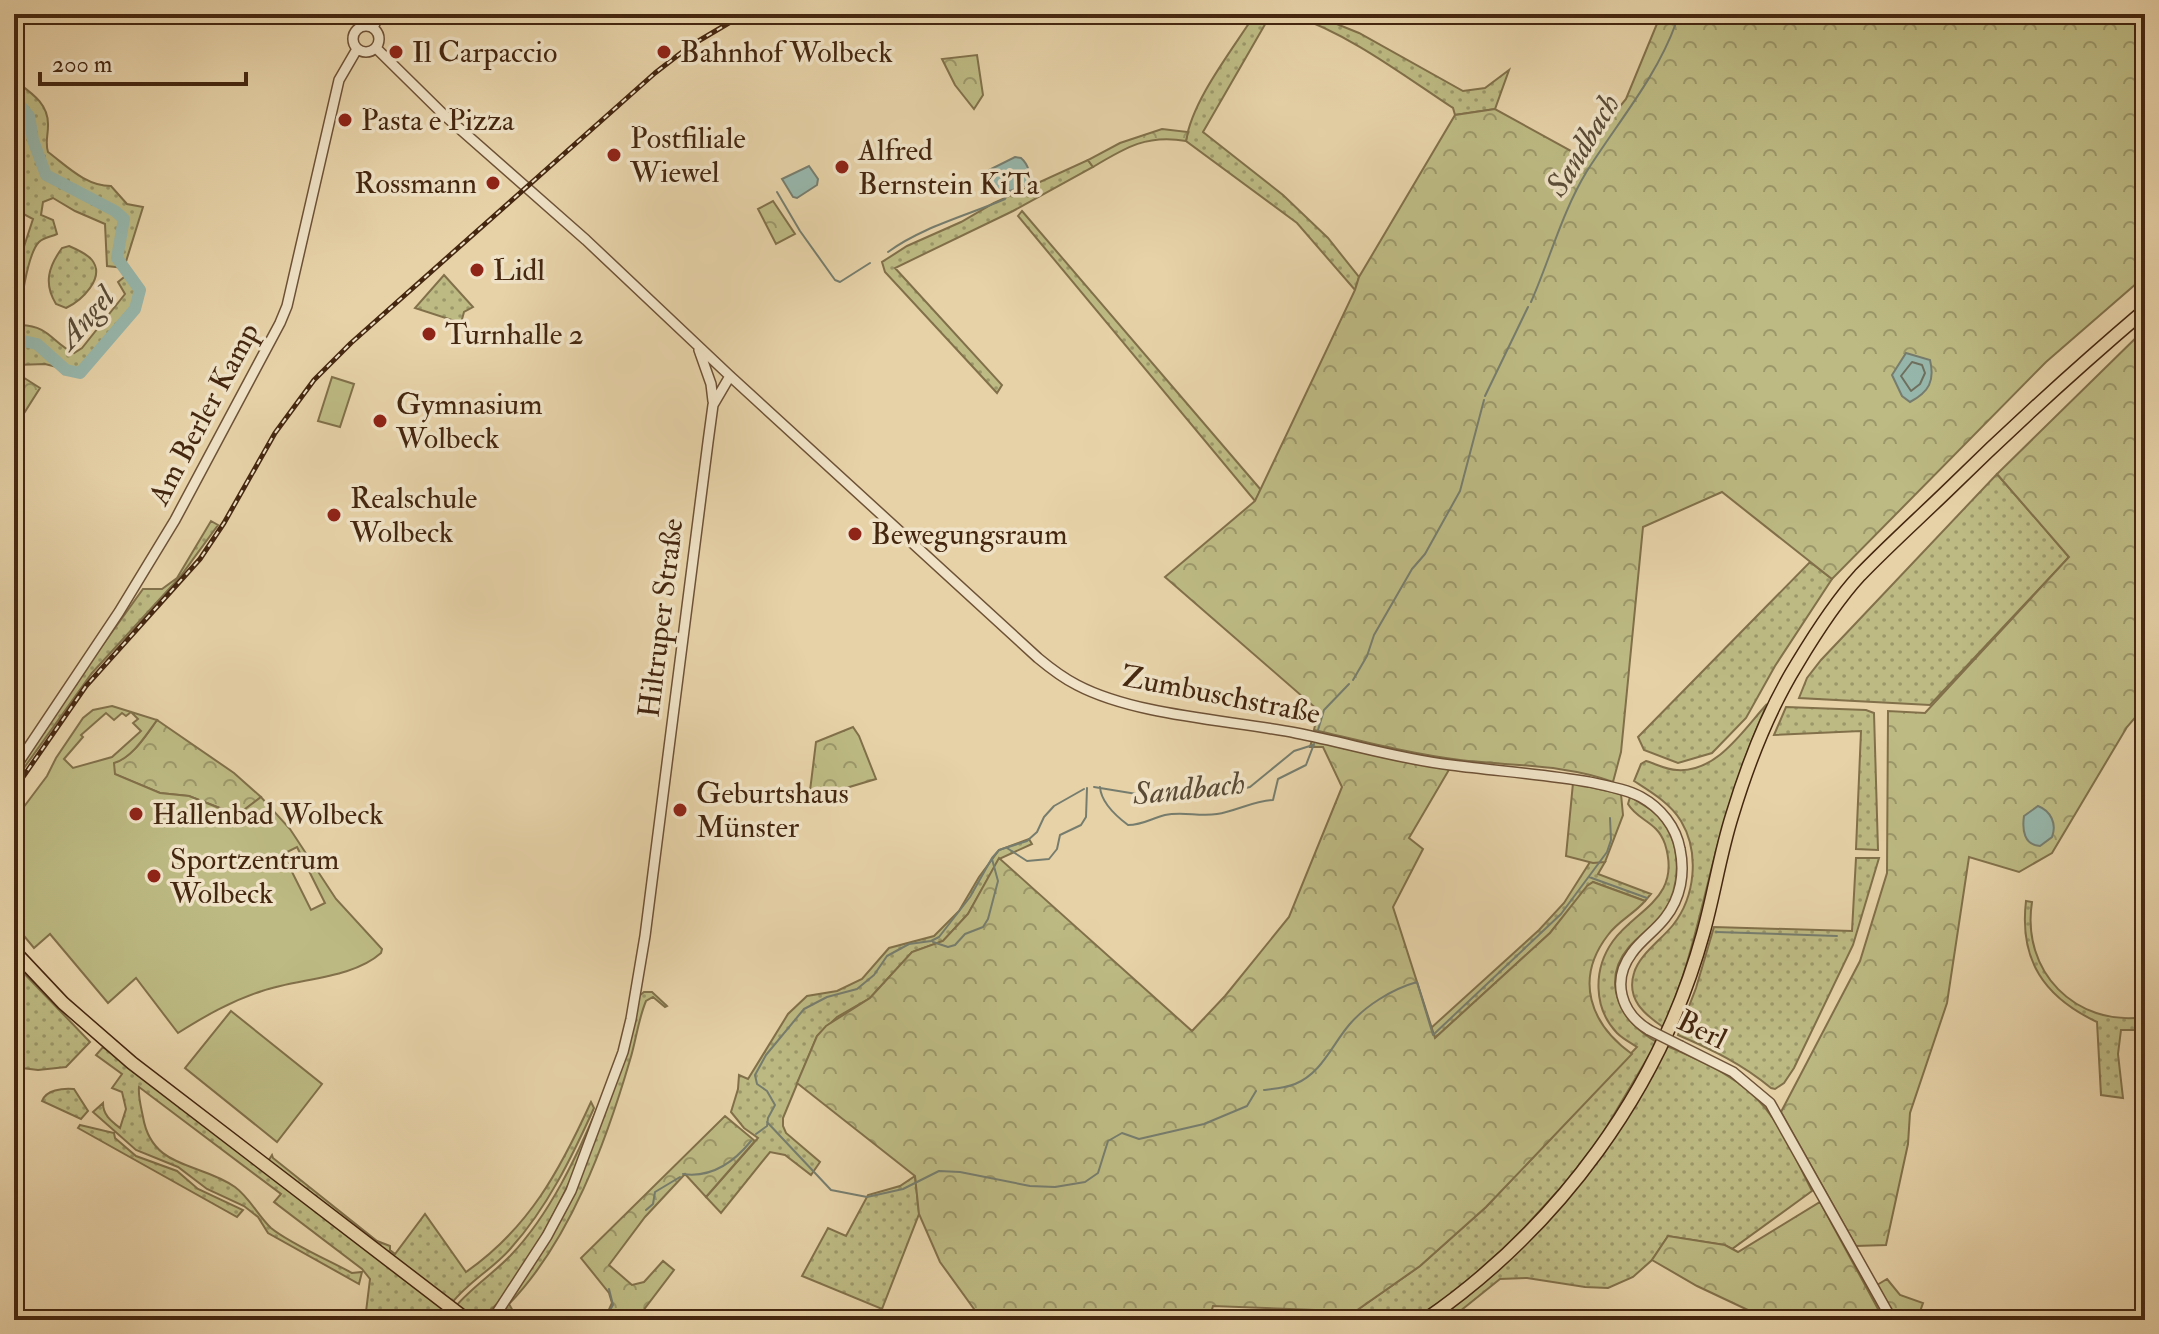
<svg xmlns="http://www.w3.org/2000/svg" width="2159" height="1334" font-family="'IM FELL Double Pica',serif">
  <style>
    .grass { fill: url(#grass-dots); stroke: #81704a; stroke-width: 2 }
    .forest { fill: url(#forest-crowns); stroke: #81704a; stroke-width: 2 }
    .pitch { fill: #bdba83; stroke: #81704a; stroke-width: 2; fill-rule: evenodd }
    .water { fill: #97b7ac; stroke: #767d6e; stroke-width: 2 }
    .lines { fill: none; stroke-linecap: round; stroke-linejoin: round }
    .shore { stroke: #6e6f5e; stroke-width: 2 }
    .stream { stroke: #767d6e; stroke-width: 2 }
    .river { stroke: #97b7ac; stroke-width: 12 }
    .minor-casing { stroke: #6e5236; stroke-width: 12 }
    .major-casing { stroke: #452710; stroke-width: 15 }
    .minor { stroke: #efe2c6; stroke-width: 9 }
    .major { stroke: #e7d2a8; stroke-width: 12 }
    .rail-casing { stroke: #452710; stroke-width: 5 }
    .rail { stroke: #efe2c6; stroke-width: 2; stroke-dasharray: 6; stroke-linecap: butt }
    .minor-bridge-casing { stroke: #6e5236; stroke-width: 12; stroke-linecap: butt }
    .minor-bridge { stroke: #efe2c6; stroke-width: 9 }
    .poi-dot { fill: #8f2418; stroke: #efe2c6; stroke-width: 3 }
    .labels { text-anchor: middle; dominant-baseline: central; stroke-width: 7; stroke-linejoin: round; paint-order: stroke }
    .poi-label { font-size: 30px; fill: #452710; stroke: #efe2c6; text-anchor: start }
    .street-label { font-size: 30px; fill: #452710; stroke: #efe2c6 }
    .water-label { font-size: 32px; font-style: italic; fill: #5a4b37; stroke: #efe2c6 }
  </style>
  <defs>
    <pattern id="grass-dots" width="8" height="8" patternUnits="userSpaceOnUse" patternTransform="scale(2)"><rect width="8" height="8" fill="#bdba83"/><path d="M2 2h.1M6 6h.1" fill="none" stroke="#9b976a" stroke-width="1.8" stroke-linecap="round"/></pattern>
    <pattern id="forest-crowns" width="20" height="18" patternUnits="userSpaceOnUse" patternTransform="scale(2)"><rect width="20" height="18" fill="#bdba83"/><path d="M2 6a3 3 0 1 1 6 0M12 15a3 3 0 1 1 6 0" fill="none" stroke="#9b976a"/></pattern>
  </defs>
  <rect width="100%" height="100%" fill="#e7d2a8"/>
  <filter id="stains"><feTurbulence type="fractalNoise" baseFrequency=".0025" numOctaves="4"/><feColorMatrix values="0 0 0 0 .2 0 0 0 0 .09 0 0 0 0 .02 0 0 0 .5 -.17"/></filter>
  <radialGradient id="worn" r=".72"><stop offset=".6" stop-color="#630" stop-opacity="0"/><stop offset="1" stop-color="#630" stop-opacity=".3"/></radialGradient>
  <path class="grass" d="M1255 14H1271L1203 132 1283 195 1328 238 1359 277 1355 290 1297 223 1186 141C1192 100 1233 49 1255 14Z
    M1290 14H1312L1359 33 1463 91 1485 88 1509 70 1495 109 1455 115 1453 108C1400 73 1351 35 1290 14Z
    M14 80C30 92 49 103 48 126 48 136 45 142 48 152 68 167 86 186 111 186L127 204 143 207 124 268 107 266 105 224 75 211 53 198 43 202 41 215 53 220 57 234C51 237 44 237 39 242 28 253 18 310 21 325 50 326 52 343 74 353L82 348 125 294 118 282 128 274 140 290 135 309 80 373 45 364 16 365 14 367V277L33 219 14 209Z
    M1088 160 1093 167 1013 211 895 268 1002 385 997 393 885 272 882 262 907 246 961 222 994 203Z
    M1022 211 1261 490 1255 501 1018 216Z
    M69 246C76 249 88 255 92 260 106 278 81 301 66 308L56 304C43 283 49 266 62 248Z
    M444 275 473 307 464 312 461 323 415 308Z
    M1997 474 2069 557 1930 705 1799 698 1807 678 1821 660Z
    M211 521 218 525 180 577 92 673 14 782V777L86 668 143 589H162L177 578Z
    M1810 562 1832 579 1775 666 1746 718 1712 753 1678 763 1644 750 1638 737Z
    M1767 704C1747 749 1731 795 1718 844 1701 906 1690 969 1663 1027 1644 1014 1626 999 1634 973 1639 955 1661 940 1673 925 1695 897 1700 853 1681 821 1670 803 1651 792 1634 781L1641 764 1646 761C1656 764 1667 770 1677 770 1717 773 1744 729 1767 704Z
    M1786 707 1866 710 1874 713 1878 850 1856 849 1861 731 1774 735Z
    M1630 797C1643 805 1656 811 1664 823 1682 849 1680 887 1664 912 1655 925 1640 934 1629 947 1599 983 1622 1023 1657 1042L1600 1138 1566 1182 1513 1240 1455 1292 1412 1320H1343L1420 1266 1486 1207 1637 1047C1631 1043 1623 1039 1617 1033 1593 1008 1593 969 1613 941 1636 909 1682 899 1665 844 1657 821 1638 821 1628 804Z
    M1029 839 1032 844 999 859 968 914 943 941 912 952 870 998 837 1017 817 1036 783 1118V1126L786 1133 820 1162 811 1175 785 1155 770 1152 721 1213 706 1197 758 1138 744 1128 731 1112 738 1089 739 1075 748 1079 788 1014 807 996 837 991 862 979 889 948 934 936 959 911 979 877 999 850Z
    M1856 858H1879L1853 945 1794 1068 1784 1083 1775 1089 1771 1088C1742 1064 1713 1050 1678 1035L1696 988 1714 927 1852 931Z
    M1590 862H1605L1598 874 1651 894 1645 901 1593 882 1588 886 1550 933 1435 1038 1431 1028 1539 930 1564 903Z
    M2026 901 2032 902C2021 971 2075 1027 2145 1017V1030H2121L2118 1054 2123 1098 2101 1095 2097 1022C2044 997 2019 960 2026 901Z
    M14 963 90 1042 66 1067 38 1070 14 1067Z
    M644 992H652L667 1006 665 1007 653 997 646 1001C638 1020 636 1041 630 1060 606 1142 570 1241 509 1304L518 1320H504L507 1304 561 1218 639 996Z
    M1667 1046C1703 1062 1741 1077 1766 1109 1785 1132 1798 1164 1812 1191L1732 1249 1724 1245 1668 1236 1652 1260 1633 1277 1608 1288 1585 1287 1527 1278 1500 1279 1449 1320H1436C1534 1249 1612 1155 1667 1046Z
    M103 1047 446 1311 440 1320H365L370 1279 362 1269 274 1202 281 1194 139 1087C138 1096 141 1107 143 1117 152 1170 200 1162 235 1187 250 1198 258 1216 271 1228 289 1243 330 1261 352 1273L362 1272 359 1284 268 1233 258 1217 244 1206 207 1189 178 1167 136 1150 93 1112 103 1103C103 1115 111 1121 120 1128L126 1109 122 1092 112 1088 122 1074 96 1055Z
    M74 1089 88 1111 81 1119 42 1101C46 1090 62 1088 74 1089Z
    M591 1102 594 1108C572 1157 547 1208 511 1248 493 1269 468 1282 452 1303L267 1163 272 1155 273 1158 377 1241 390 1246V1250L395 1254 425 1214 466 1272C529 1228 560 1170 591 1102Z
    M599 1104C596 1139 518 1292 490 1310 478 1318 467 1313 456 1306 472 1287 494 1273 511 1255 550 1214 577 1156 599 1104Z
    M80 1125 114 1133 115 1138 136 1156 177 1171 198 1189 243 1210 237 1217 78 1128Z
    M915 1176 919 1214 882 1309 802 1276 828 1228 846 1236 868 1195 900 1186Z"/>
  <path class="forest" d="M1661 14H2145V276L2046 362 1832 579 1722 492 1643 527 1621 752 1613 782C1566 764 1510 766 1460 760 1411 754 1362 741 1314 730L1318 710 1165 577 1255 501 1355 290 1359 277 1455 115 1495 109 1580 156 1626 99Z
    M977 55 983 95 974 109 955 85 942 59Z
    M1162 129 1188 132 1186 141C1148 134 1126 147 1093 167L1088 160 1120 143Z
    M773 201 795 234 776 244 758 209Z
    M2145 329V706L2127 727 2052 853 2019 872 1969 857 1947 1003 1910 1113 1908 1144 1886 1245 1856 1246 1781 1112 1860 961 1887 873 1888 711 1925 713 2069 557 1997 474Z
    M18 374 40 388 14 429V376Z
    M157 720 234 773 261 797 238 815 189 796 160 793 114 774 113 763C132 758 146 736 157 720Z
    M853 727 859 736 876 779 809 799 816 742Z
    M1312 740 1450 768 1409 838 1423 849 1393 907 1435 1038 1550 933 1587 886 1593 882 1645 901C1634 914 1618 921 1608 935 1574 979 1590 1024 1632 1054L1486 1207 1420 1266 1343 1320 1340 1311 1213 1306 1209 1320H982L940 1262 919 1214 915 1176 797 1083 817 1036 826 1026 870 998 912 952 943 941 968 914 999 858 1192 1031 1225 996 1289 917 1342 787 1323 747H1310Z
    M1573 783 1621 794 1623 815 1605 862 1593 863 1566 856Z
    M725 1116 755 1141 706 1197 685 1174 645 1217 609 1265 632 1285 644 1282 663 1261 674 1270 636 1320H597L606 1316 612 1303 609 1293 581 1258Z
    M1820 1202 1884 1320H1769L1697 1286 1652 1260 1668 1236 1725 1245 1738 1252Z
    M1887 1279 1900 1295 1923 1303 1917 1320H1896L1877 1285Z"/>
  <path class="pitch" d="M332 377 354 384 340 427 318 421Z
    M112 706 157 720C146 735 132 758 114 763L115 774 160 793 189 796 237 815 261 797 290 829 336 899 382 949 381 953C352 979 299 978 262 991 231 1001 205 1016 178 1033L136 978 108 1003 50 934 34 948 14 924V820L47 776 56 758 83 718 93 710ZM131 712 138 719 133 723 141 731 112 757 73 768 64 759 83 737 81 735 106 713 114 720 122 713 126 716ZM297 847 325 903 311 910 283 854Z
    M231 1011 322 1084 277 1142 185 1068Z"/>
  <path class="water" d="M1015 157 1021 158C1028 164 1032 176 1029 184L1010 191 993 188 987 175 989 170Z
    M809 166 818 179 817 185 797 198 793 197 782 179Z
    M1906 353 1930 360C1935 381 1929 392 1910 402L1902 396 1892 375Z
    M2038 806C2051 811 2057 824 2052 837L2040 846C2024 845 2022 830 2024 816Z"/>
  <g class="lines">
    <path class="shore" d="M1912 362 1922 365 1925 373 1920 384 1911 391 1901 376Z"/>
    <path class="stream" d="M777 192 800 231 835 280 840 282 870 263
      M888 252C922 227 966 216 1005 199L1006 191
      M1531 302C1550 259 1562 212 1587 171 1618 122 1656 78 1676 23
      M1485 396 1528 307
      M1353 680 1367 656 1374 635 1412 569 1425 554 1460 491 1484 400
      M1318 730 1324 710 1349 684
      M1094 787 1161 798 1237 790 1250 787 1294 751 1313 745
      M1100 787C1101 802 1116 816 1128 825 1143 825 1152 818 1165 815 1183 811 1199 817 1217 814 1236 811 1253 801 1273 800L1278 779 1306 765 1314 744
      M1007 848 1027 861 1049 859 1057 849 1060 835 1081 825 1086 817 1087 788
      M1589 877 1647 898
      M1716 932 1837 936
      M933 942 948 947 955 945 965 934 983 927 988 919 998 881 992 859
      M1264 1090C1274 1089 1285 1088 1295 1084 1321 1074 1332 1045 1349 1025 1365 1006 1392 989 1417 982L1433 1035 1561 914 1607 852 1611 840 1610 818
      M767 1122 831 1190 867 1197 903 1189 939 1171 960 1172 1030 1186 1055 1187 1085 1182 1098 1173 1108 1141 1122 1133 1139 1139 1204 1124 1247 1106 1256 1091
      M756 1134 767 1126 768 1118 775 1105 767 1091 757 1084 755 1075 766 1055 804 1009 827 997 857 989 874 975 887 956 909 944 931 941 939 937 970 897 992 858 999 850 1027 841 1037 832 1044 817 1054 806 1084 789
      M683 1174C711 1178 734 1162 751 1141
      M646 1210 653 1204 655 1192 680 1177
      M604 1320 613 1305 609 1289"/>
    <path class="river" d="M14 98 29 116 33 140 46 175 115 211 124 219 117 258 140 290 135 309 80 373 66 370 37 344 14 339"/>
    <defs>
      <path id="minor" d="M353 39a13 13 0 1 1 26 0a13 13 0 1 1-26 0Z
        M373 27 380 14
        M376 48 443 114 586 240 730 376 1038 658C1050 668 1063 678 1077 685 1136 716 1230 720 1296 733 1348 743 1399 759 1451 765 1497 771 1543 774 1589 782 1607 786 1626 789 1641 797 1661 808 1676 827 1680 849 1685 873 1681 898 1665 918 1655 931 1641 940 1632 953 1611 981 1621 1013 1649 1030
        M699 350 711 384 713 401
        M14 769 119 612 175 520 280 323 287 306 339 80 357 49
        M1681 1046 1733 1072 1770 1103 1892 1320
        M493 1319 547 1236 571 1191 623 1052 631 1019 645 936 708 442 713 405 730 376"/>
      <path id="major" d="M14 951 63 1003 132 1063 467 1320
        M474 1320 481 1317 494 1320
        M1425 1320C1558 1228 1660 1090 1703 934 1714 895 1720 854 1732 816 1748 763 1768 711 1797 664 1815 634 1836 601 1860 575 1888 546 1918 519 1947 491 2011 428 2077 368 2145 310"/>
    </defs>
    <use href="#minor" class="minor-casing"/>
    <use href="#major" class="major-casing"/>
    <use href="#minor" class="minor"/>
    <use href="#major" class="major"/>
    <defs>
      <path id="rail" d="M14 790 86 686 200 559 224 523 275 433 314 380 351 343 655 73 690 46 744 14"/>
    </defs>
    <use href="#rail" class="rail-casing"/>
    <use href="#rail" class="rail"/>
    <defs>
      <path id="minor-bridge" d="M1649 1030 1681 1046"/>
    </defs>
    <use href="#minor-bridge" class="minor-bridge-casing"/>
    <use href="#minor-bridge" class="minor-bridge"/>
  </g>
  <g class="poi-dot">
    <circle cx="396" cy="52" r="8"/>
    <circle cx="664" cy="52" r="8"/>
    <circle cx="345" cy="120" r="8"/>
    <circle cx="614" cy="155" r="8"/>
    <circle cx="842" cy="167" r="8"/>
    <circle cx="493" cy="183" r="8"/>
    <circle cx="477" cy="270" r="8"/>
    <circle cx="429" cy="334" r="8"/>
    <circle cx="380" cy="421" r="8"/>
    <circle cx="334" cy="515" r="8"/>
    <circle cx="855" cy="534" r="8"/>
    <circle cx="680" cy="810" r="8"/>
    <circle cx="136" cy="814" r="8"/>
    <circle cx="154" cy="876" r="8"/>
  </g>
  <g class="labels">
    <g class="poi-label">
      <text x="412" y="52">Il Carpaccio</text>
      <text x="680" y="52">Bahnhof Wolbeck</text>
      <text x="361" y="120">Pasta e Pizza</text>
      <text x="630" y="138">Postfiliale<tspan x="630" dy="34">Wiewel</tspan></text>
      <text x="858" y="150">Alfred<tspan x="858" dy="34">Bernstein KiTa</tspan></text>
      <text x="477" y="183" text-anchor="end">Rossmann</text>
      <text x="493" y="270">Lidl</text>
      <text x="445" y="334">Turnhalle 2</text>
      <text x="396" y="404">Gymnasium<tspan x="396" dy="34">Wolbeck</tspan></text>
      <text x="350" y="498">Realschule<tspan x="350" dy="34">Wolbeck</tspan></text>
      <text x="871" y="534">Bewegungsraum</text>
      <text x="696" y="793">Geburtshaus<tspan x="696" dy="34">Münster</tspan></text>
      <text x="152" y="814">Hallenbad Wolbeck</text>
      <text x="170" y="859">Sportzentrum<tspan x="170" dy="34">Wolbeck</tspan></text>
    </g>
    <g class="street-label">
      <text transform="translate(204 414) rotate(-62)">Am Berler Kamp</text>
      <text transform="translate(661 618) rotate(-83)">Hiltruper Straße</text>
      <text transform="translate(1221 695) rotate(11)">Zumbuschstraße</text>
      <text transform="translate(1702 1030) rotate(26)">Berl</text>
    </g>
    <g class="water-label">
      <text transform="translate(1583 145) rotate(-59)">Sandbach</text>
      <text transform="translate(86 318) rotate(-49)">Angel</text>
      <text transform="translate(1189 789) rotate(-6)">Sandbach</text>
    </g>
  </g>
  <rect width="2159" height="1334" fill="none" stroke="#e7d2a8" stroke-width="48"/>
  <rect x="16" y="16" width="2127" height="1302" fill="none" stroke="#452710" stroke-width="4"/>
  <rect x="24" y="24" width="2111" height="1286" fill="none" stroke="#452710" stroke-width="2"/>
  <path d="M40 72v12h206v-12" fill="none" stroke="#452710" stroke-width="4"/>
  <text x="52" y="72" font-size="24" fill="#452710" stroke="#efe2c6" stroke-width="6" paint-order="stroke">200 m</text>
  <rect width="100%" height="100%" filter="url(#stains)"/>
  <rect width="100%" height="100%" fill="url(#worn)"/>
</svg>
